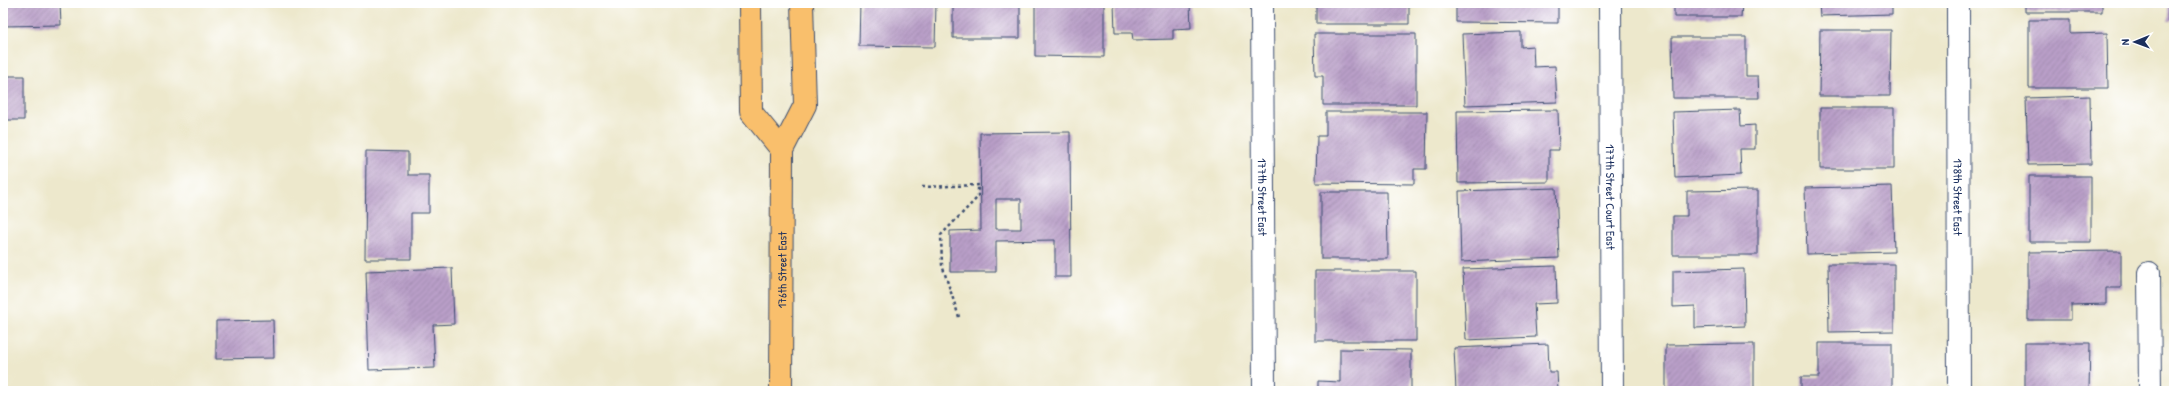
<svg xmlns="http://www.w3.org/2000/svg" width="2177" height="394" font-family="'Patrick Hand',sans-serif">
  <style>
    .building { fill: url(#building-hatch); fill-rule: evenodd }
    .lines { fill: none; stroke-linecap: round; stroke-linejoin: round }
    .minor-casing { stroke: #3a4b6e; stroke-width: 24 }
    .primary-casing { stroke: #3a4b6e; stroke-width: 24 }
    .path { stroke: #3a4b6e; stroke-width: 2.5; stroke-dasharray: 3 3; stroke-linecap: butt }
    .minor { stroke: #fff; stroke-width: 22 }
    .primary { stroke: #f9bf6c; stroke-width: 22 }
    .labels { text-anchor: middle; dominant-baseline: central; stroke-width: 3; stroke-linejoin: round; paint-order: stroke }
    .street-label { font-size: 12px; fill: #1b2f5e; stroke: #fff }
  </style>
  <defs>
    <pattern id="building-hatch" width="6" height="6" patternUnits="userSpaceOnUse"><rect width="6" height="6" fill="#b99fc8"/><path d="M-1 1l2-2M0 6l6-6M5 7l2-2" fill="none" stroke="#9682a6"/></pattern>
  </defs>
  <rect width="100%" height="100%" fill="#fff"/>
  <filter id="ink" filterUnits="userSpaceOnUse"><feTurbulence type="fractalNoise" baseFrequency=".025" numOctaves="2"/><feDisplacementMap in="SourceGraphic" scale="8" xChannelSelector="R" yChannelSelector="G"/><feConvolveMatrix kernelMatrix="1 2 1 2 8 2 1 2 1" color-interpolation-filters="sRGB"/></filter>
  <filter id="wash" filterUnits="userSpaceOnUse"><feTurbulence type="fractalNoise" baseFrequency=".012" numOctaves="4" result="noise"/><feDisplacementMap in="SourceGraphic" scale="16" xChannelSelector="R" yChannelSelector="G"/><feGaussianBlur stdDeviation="0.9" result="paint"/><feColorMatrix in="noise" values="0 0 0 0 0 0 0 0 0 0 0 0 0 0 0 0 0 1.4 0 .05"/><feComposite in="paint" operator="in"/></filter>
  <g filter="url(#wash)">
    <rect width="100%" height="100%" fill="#ede8cc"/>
    <g id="blocks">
      <path class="building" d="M3 3H60L61 25 3 26Z
        M860 3H936L935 47 859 46Z
        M953 3H1020V38H953Z
        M1035 3H1104V57L1035 56Z
        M1114 3H1190L1191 28 1173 29V39L1133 40 1132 33H1115Z
        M1316 3H1409V24H1316Z
        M1456 3H1558V23L1456 22Z
        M1674 3H1742L1741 17H1674Z
        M1819 3H1892V14L1820 16Z
        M2025 3H2102V12H2025Z
        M2168 3H2174V21H2168Z
        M2029 20H2070V34L2107 33 2108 88H2029Z
        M1820 30H1891L1890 96H1819Z
        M1521 32V47L1533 46 1534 67 1555 66 1557 102 1465 105 1462 34Z
        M1314 34H1416V105H1323V76H1315Z
        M1672 37H1746V76H1758L1759 98H1673Z
        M3 76H24V120H3Z
        M2090 96 2091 164 2028 165 2026 98Z
        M1820 108H1894V169H1820Z
        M1558 110 1559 150H1549V182L1458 183 1457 111Z
        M1740 110 1741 126 1755 125V149H1740L1741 175 1675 178 1673 112Z
        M1326 112H1427L1426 169H1414V184L1316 183 1317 136H1326Z
        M1070 132 1071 277H1055V240L996 241V272H950V231L981 230 980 133ZM996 199H1021V229H996Z
        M366 151 408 152V175H429V213H411V259H365Z
        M2029 176H2091V242H2029Z
        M1892 186 1894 252 1807 254 1805 188Z
        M1556 188 1559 258 1461 262 1459 191Z
        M1758 190V255H1673V216H1687V191Z
        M1321 192H1387L1388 259H1321Z
        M2121 251V288H2106V304L2071 305V320H2028V252Z
        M1828 264H1894V331L1829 332Z
        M1556 266 1557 303 1534 304 1536 337 1466 340 1463 269Z
        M452 268 454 324 433 325 435 368 369 370 366 271Z
        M1744 269 1745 326 1695 328V306L1673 307V271Z
        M1315 271H1416V341H1315Z
        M273 320 274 358 216 359V321Z
        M1819 343H1892V391H1801V377H1819Z
        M2025 343H2090L2089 391H2025Z
        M1548 344 1549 372H1557L1558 391H1456L1454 348Z
        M1754 344V391H1666V345Z
        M1340 349 1411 350V391H1318V381L1340 382Z"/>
    </g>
  </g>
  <g filter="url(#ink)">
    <use href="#blocks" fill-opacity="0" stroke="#3a4b6e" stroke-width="1"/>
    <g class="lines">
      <defs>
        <g id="minor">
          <path id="s1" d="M1262 3 1264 391"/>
          <path id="s2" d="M1610 3 1612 391"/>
          <path id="s3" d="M1958 3 1959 391"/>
          <path d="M2149 273 2150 391"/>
        </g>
        <g id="primary">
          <path d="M750 3 751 112 782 150"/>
          <path id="s4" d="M781 391 782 150 805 105 802 3"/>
        </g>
      </defs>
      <use href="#minor" class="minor-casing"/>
      <use href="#primary" class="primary-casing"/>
      <path class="path" d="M922 187 981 185
        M959 317 942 265 941 235 978 197V185"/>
      <use href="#minor" class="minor"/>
      <use href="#primary" class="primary"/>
    </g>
  </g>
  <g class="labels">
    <g class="street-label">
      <text stroke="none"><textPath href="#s1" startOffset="194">177th Street East</textPath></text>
      <text stroke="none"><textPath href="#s2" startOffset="194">177th Street Court East</textPath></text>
      <text stroke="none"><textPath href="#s3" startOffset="194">178th Street East</textPath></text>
      <text stroke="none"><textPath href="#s4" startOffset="121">176th Street East</textPath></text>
    </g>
  </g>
  <rect width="2177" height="394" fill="none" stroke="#fff" stroke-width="16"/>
  <g transform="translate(2135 42) rotate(269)" stroke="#ffffff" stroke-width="3" paint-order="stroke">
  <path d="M0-3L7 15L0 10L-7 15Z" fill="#1b2f5e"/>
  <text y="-6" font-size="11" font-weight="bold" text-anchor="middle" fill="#1b2f5e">N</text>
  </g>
</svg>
